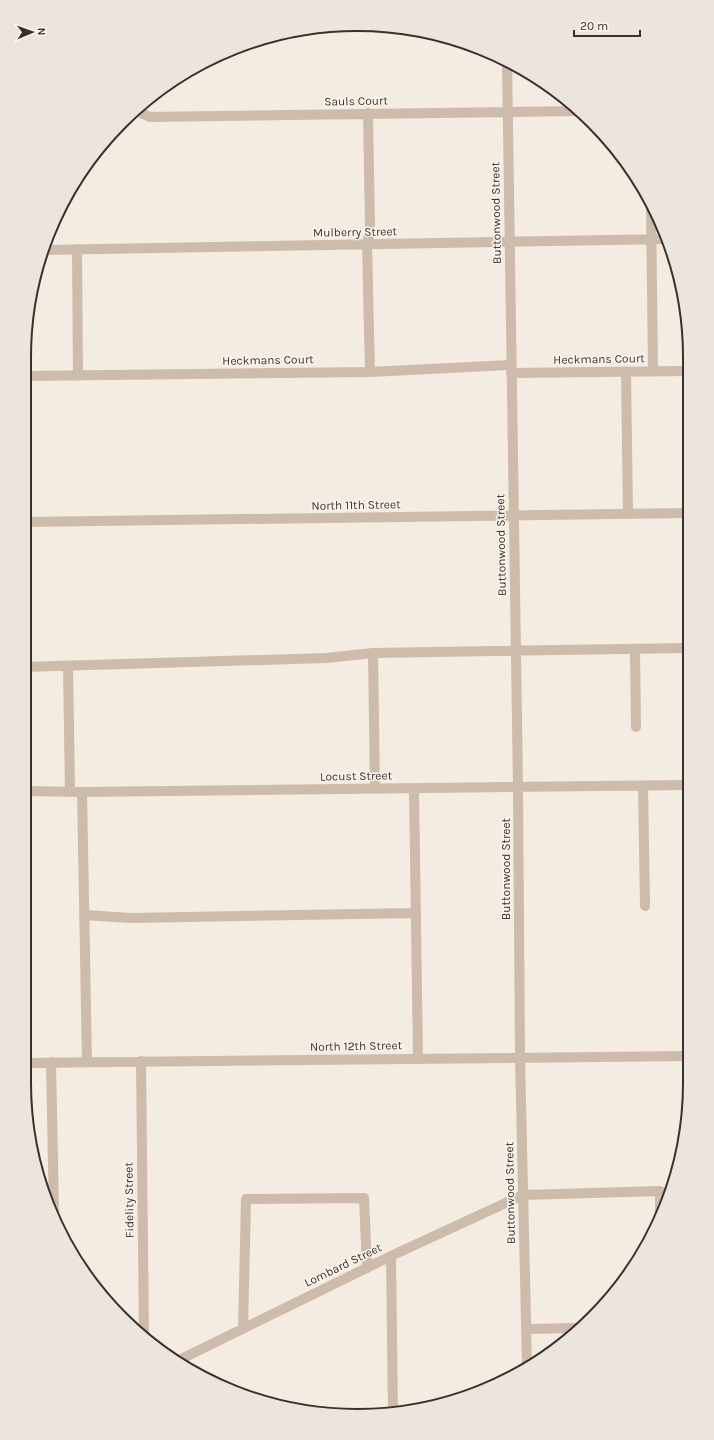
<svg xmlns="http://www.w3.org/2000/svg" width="714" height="1440" font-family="Karla,sans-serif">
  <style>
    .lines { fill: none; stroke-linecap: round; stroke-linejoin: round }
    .minor { stroke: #cdbbac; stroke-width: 10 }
    .labels { text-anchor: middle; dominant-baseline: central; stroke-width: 3; stroke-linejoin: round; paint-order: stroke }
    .street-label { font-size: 12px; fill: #3b302b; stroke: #fbf5ee }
    .rim { fill: none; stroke: #3b302b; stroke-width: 2 }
  </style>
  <rect width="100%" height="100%" fill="#f4ebe1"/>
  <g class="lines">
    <path class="minor" d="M507 60 518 787 520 1058 527 1365
      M134 110 150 117 580 111
      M368 113 370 228 367 245 370 372
      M651 204 653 371
      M77 249 78 376
      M43 250 667 239
      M626 372 628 514
      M511 373 687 371
      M25 376 370 372 511 365
      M25 522 688 513
      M635 649 636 727
      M373 653 375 789
      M68 666 70 792
      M24 667 326 658 373 653 688 648
      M643 786 645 906
      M414 788 418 1059
      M24 791 82 792 688 785
      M82 792 87 1062
      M85 915 131 918 416 913
      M141 1061 144 1338
      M51 1062 54 1213
      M24 1063 689 1056
      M660 1191V1218
      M391 1256 393 1413
      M243 1329 246 1199 364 1198 367 1268
      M527 1329 578 1328
      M177 1361 391 1256 523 1195 660 1191 669 1196"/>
  </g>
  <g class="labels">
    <g class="street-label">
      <text transform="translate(356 101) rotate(-1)">Sauls Court</text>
      <text transform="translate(496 213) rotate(-91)">Buttonwood Street</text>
      <text transform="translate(355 232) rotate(-1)">Mulberry Street</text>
      <text transform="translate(599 359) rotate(-1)">Heckmans Court</text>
      <text transform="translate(268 360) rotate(-1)">Heckmans Court</text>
      <text transform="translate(356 505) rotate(-1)">North 11th Street</text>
      <text transform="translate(501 545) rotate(-91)">Buttonwood Street</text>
      <text transform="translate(356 776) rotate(-1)">Locust Street</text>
      <text transform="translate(506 869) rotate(-90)">Buttonwood Street</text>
      <text transform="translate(356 1046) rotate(-1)">North 12th Street</text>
      <text transform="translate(510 1193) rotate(-91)">Buttonwood Street</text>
      <text transform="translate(129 1200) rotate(-91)">Fidelity Street</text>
      <text transform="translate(343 1265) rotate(-26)">Lombard Street</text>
    </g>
  </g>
  <path d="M0 0H714V1440H0ZM357 31H357A326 326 0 0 1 683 357V1083A326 326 0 0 1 357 1409H357A326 326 0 0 1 31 1083V357A326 326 0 0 1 357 31Z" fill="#ece5de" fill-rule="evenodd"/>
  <path class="rim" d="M357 31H357A326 326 0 0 1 683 357V1083A326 326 0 0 1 357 1409H357A326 326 0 0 1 31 1083V357A326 326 0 0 1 357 31Z"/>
  <g transform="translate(32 32) rotate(88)" stroke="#fbf5ee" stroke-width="3" paint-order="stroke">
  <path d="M0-3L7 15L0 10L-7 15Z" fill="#3b302b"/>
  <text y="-6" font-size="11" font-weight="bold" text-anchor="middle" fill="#3b302b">N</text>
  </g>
  <path d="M574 30v6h66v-6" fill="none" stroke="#3b302b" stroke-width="2"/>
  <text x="580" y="30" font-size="12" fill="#3b302b" stroke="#fbf5ee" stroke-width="3" paint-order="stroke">20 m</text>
</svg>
